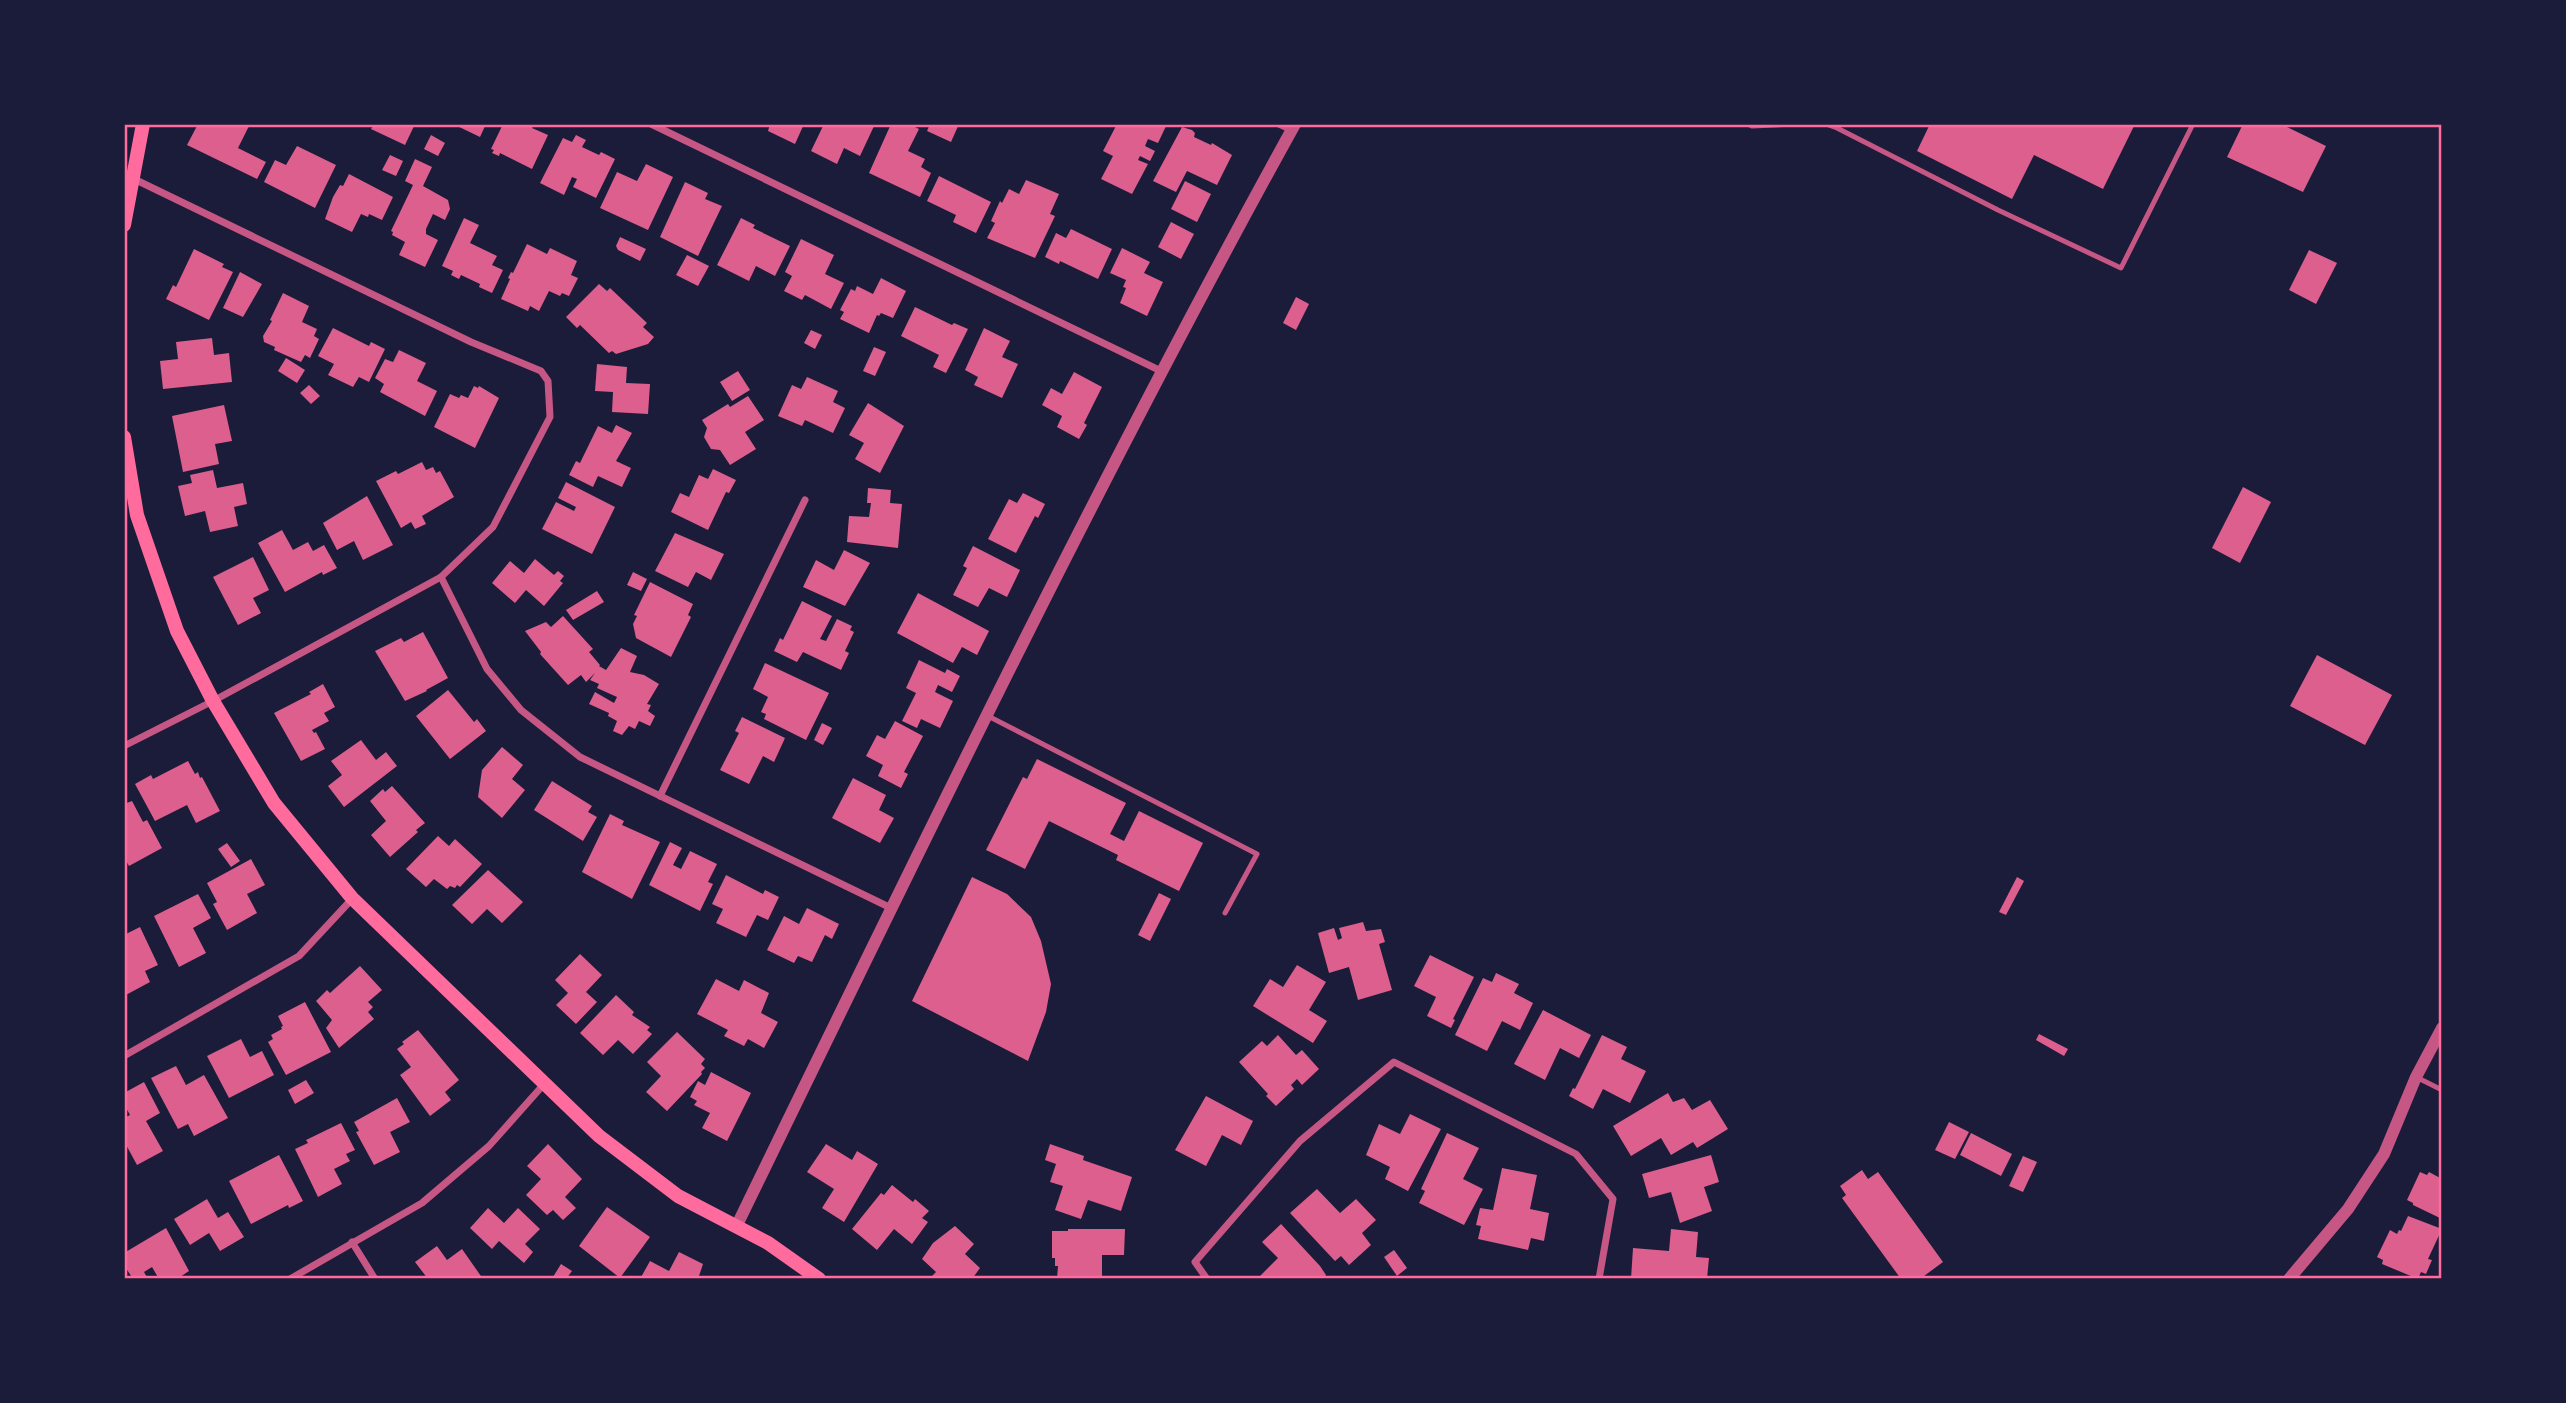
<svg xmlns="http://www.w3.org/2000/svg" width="2566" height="1403" font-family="'Titillium Web',sans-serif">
<rect width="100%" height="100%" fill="#1b1b3a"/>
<g fill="#dd5f8e">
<polygon points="198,124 215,124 219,127 221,124 250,124 238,148 266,162 257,179 187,145"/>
<polygon points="374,124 415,124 405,145 371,129"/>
<polygon points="453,124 486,124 480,137"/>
<polygon points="503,124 534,124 532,128 548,135 532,169 500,153 499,156 492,153 494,150 491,149"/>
<polygon points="770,124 804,124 795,144 768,131"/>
<polygon points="824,124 827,125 875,124 860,156 844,148 837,164 811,151"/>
<polygon points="891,124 909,124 919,129 908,151 925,159 921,167 931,173 920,197 869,173"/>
<polygon points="930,124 959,124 951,142 927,131"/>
<polygon points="1117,124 1167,124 1158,143 1148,139 1145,146 1155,151 1150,161 1140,156 1138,160 1148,164 1132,194 1101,179 1113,156 1103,151"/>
<polygon points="1930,124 2135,124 2103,189 2034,155 2012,199 1917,151"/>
<polygon points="2243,124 2281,124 2326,146 2303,192 2227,157"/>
<polygon points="1182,127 1192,130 1195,133 1194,137 1211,145 1212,143 1232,155 1217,185 1187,171 1176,192 1153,181"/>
<polygon points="431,135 445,143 438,156 424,149"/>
<polygon points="576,135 586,140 582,147 599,155 601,152 615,159 596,198 573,187 577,179 572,177 564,195 540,183 563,138 572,142"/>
<polygon points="297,146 336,165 315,208 264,182 275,160 286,165"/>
<polygon points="390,155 403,161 396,176 382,170"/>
<polygon points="415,159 432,167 423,186 448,200 450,209 445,220 433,214 426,229 426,234 438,240 425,267 399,255 405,242 392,235 393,232 391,231 413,185 405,181"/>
<polygon points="646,164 673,177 648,230 600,208 617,172 637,181"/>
<polygon points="349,174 393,197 382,220 369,214 368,217 361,214 352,232 325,219 333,197 340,185 343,186"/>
<polygon points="939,176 991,202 976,233 953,222 956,215 927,201"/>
<polygon points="1026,180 1059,194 1050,214 1055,216 1035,258 987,238 995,223 991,221 1000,201 1002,203 1009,189 1019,194"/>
<polygon points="1185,181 1211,194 1197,222 1171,209"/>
<polygon points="685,182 708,193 705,199 722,206 698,256 660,237"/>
<polygon points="464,218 479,225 470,243 497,256 492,265 503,270 492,293 479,287 480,284 461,275 459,279 451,275 453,271 442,266"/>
<polygon points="741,218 755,225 753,228 790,246 775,276 756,266 749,281 717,265"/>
<polygon points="1171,222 1194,234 1181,259 1158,247"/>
<polygon points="1071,229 1112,249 1098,279 1060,261 1059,264 1045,257 1056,233 1066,238"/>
<polygon points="620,237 646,249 640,261 618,250 616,246"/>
<polygon points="801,239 834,255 825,274 844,283 831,309 805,295 802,300 784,291 792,276 785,272"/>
<polygon points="527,244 547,254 550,248 577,261 571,275 578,278 569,296 562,293 560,296 549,291 539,311 530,306 528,311 501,299 510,279 508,278 511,272 513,273"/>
<polygon points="1122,248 1150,262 1144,273 1163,282 1147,316 1120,303 1126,288 1123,287 1126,280 1110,273"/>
<polygon points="194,249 224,264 222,267 233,272 209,320 166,299 173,285 176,287"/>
<polygon points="2309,250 2337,263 2316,304 2289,290"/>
<polygon points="687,255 709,266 698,286 676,275"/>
<polygon points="240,272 262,284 243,317 223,308"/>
<polygon points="881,278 906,291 893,318 881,313 879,316 877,315 869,333 840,319 844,312 840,310 851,289 855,291 857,286 873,294"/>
<polygon points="599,284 607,291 610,288 647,323 643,327 654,337 648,344 616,354 612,351 609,353 580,325 577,328 566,317"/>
<polygon points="283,293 309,306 302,322 317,329 314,336 319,339 310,358 305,355 301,362 274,350 275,347 264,342 263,336 272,321 270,320"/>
<polygon points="1296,297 1309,304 1296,330 1283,323"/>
<polygon points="915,307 952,325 954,323 968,329 946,373 933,367 939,355 901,336"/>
<polygon points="333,328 369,346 371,342 385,349 369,382 359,377 353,387 328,375 334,364 318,356"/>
<polygon points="984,328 1010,341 1002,357 1018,364 1002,398 974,385 978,377 965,370"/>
<polygon points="811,330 822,335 815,349 804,343"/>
<polygon points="212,338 214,355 229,353 232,382 163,389 160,361 178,359 176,342"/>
<polygon points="874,347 886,352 875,376 863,371"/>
<polygon points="399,350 426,363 417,381 437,391 425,416 380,392 384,384 375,378 385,359 393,362"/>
<polygon points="286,358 305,370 297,383 278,371"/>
<polygon points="597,364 627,367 626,383 650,384 648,414 612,412 613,392 595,391"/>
<polygon points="738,371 750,390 732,401 720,382"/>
<polygon points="1074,372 1102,387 1084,423 1087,425 1079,439 1057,427 1062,416 1042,405 1051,388 1062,394"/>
<polygon points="807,377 838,391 833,402 845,408 833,433 805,420 802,426 778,416 792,385 801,389"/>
<polygon points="309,385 320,396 311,404 300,393"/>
<polygon points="474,386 478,388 479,386 499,398 475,448 434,427 450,394 459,398 461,395 468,398"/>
<polygon points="748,396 764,420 745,432 756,449 730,465 720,450 711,449 704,437 707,428 702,420 728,404 730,407"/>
<polygon points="868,403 904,426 880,473 855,459 864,443 849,435"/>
<polygon points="224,405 232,441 215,444 219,464 183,472 172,416"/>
<polygon points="616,425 632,433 616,461 631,468 622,487 598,476 593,487 569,475 576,461 580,463 598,426 612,433"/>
<polygon points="422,462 426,470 433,467 436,473 440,471 454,497 422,516 426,524 415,529 411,522 401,528 376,481 396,471 398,474"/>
<polygon points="713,469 736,480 729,493 726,492 708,530 671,512 680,493 689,497 699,475 708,479"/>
<polygon points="213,470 217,488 243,483 247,504 234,507 238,526 210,532 205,511 185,516 178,486 192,483 190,475"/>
<polygon points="566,482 615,507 592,554 542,529 556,502 574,511 576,507 558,498"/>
<polygon points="2243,487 2271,502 2240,563 2212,548"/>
<polygon points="868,488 891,490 890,503 902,504 898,548 847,542 849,516 869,517 871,503 867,503"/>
<polygon points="1023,493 1045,504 1038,518 1035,516 1016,553 988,539 1009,499 1017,503"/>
<polygon points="367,496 393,545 363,560 354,541 337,550 323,523"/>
<polygon points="282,530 293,550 308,542 313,551 324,545 337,568 323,575 322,572 285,592 258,543"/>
<polygon points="675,533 724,554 711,580 696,572 688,587 655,571"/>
<polygon points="973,546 1020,570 1007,597 989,588 978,607 953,595 967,568 963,566"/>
<polygon points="844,550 870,563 845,606 803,587 816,560 834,570"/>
<polygon points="253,557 269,590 253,598 261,613 238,625 213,577"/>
<polygon points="535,559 554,575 558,571 564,576 560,581 563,583 544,606 526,590 515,603 492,583 510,561 524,573"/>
<polygon points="633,572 647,579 641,591 627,585"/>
<polygon points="650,582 693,604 688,615 691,617 671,657 636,638 633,624 637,616 634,615"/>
<polygon points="597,591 604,602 573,620 566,610"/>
<polygon points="918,593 989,631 977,655 962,647 953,663 897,633"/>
<polygon points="802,601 832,616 820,639 826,641 837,619 852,626 850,630 854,632 845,651 849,653 841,670 803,652 797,662 774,651 780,638 783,640"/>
<polygon points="563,616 593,649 589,652 600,665 599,666 606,670 621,648 637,656 630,672 644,675 659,684 647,704 651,705 648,711 655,716 650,726 639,721 635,729 629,726 622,735 613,731 617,721 608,716 609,713 589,704 595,692 614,703 617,697 597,688 599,684 590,680 595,673 586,682 581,675 568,685 540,654 541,652 525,631 546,622 551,627"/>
<polygon points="423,632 448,678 426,690 427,691 405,701 375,651 401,638 404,642"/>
<polygon points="2317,655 2392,695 2365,745 2290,706"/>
<polygon points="919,660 945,673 947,669 960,676 952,692 938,685 935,692 953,701 940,728 921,719 917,728 902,721 916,693 906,688"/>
<polygon points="765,663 829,693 806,740 764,719 766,714 761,712 768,697 753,689"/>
<polygon points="323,684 335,707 324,713 329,721 312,730 314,733 316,732 325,749 301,761 274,713 311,694 309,692"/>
<polygon points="448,690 474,722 477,719 486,731 450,759 416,716"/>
<polygon points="742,717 785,738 774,762 763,756 749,784 720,770 739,733 735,731"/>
<polygon points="895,721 923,736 904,772 908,774 901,788 878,776 883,765 866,756 877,735 885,739"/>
<polygon points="822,723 832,728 823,745 814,740"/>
<polygon points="361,740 376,760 386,752 397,766 344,807 328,786 342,775 331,761"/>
<polygon points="502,747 523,765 512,779 525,790 502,818 478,797 482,770"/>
<polygon points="1037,759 1126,803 1110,834 1124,841 1139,811 1203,843 1179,891 1116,860 1118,855 1049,821 1025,869 986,850 1023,777 1027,779"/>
<polygon points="188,761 195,774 198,772 200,778 202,777 220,811 196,823 187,805 155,821 135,784 151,775 153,779"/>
<polygon points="853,778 886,795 879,810 894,818 880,843 832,818"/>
<polygon points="552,781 592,806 588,812 597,817 583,841 534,810"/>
<polygon points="392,786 425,823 416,830 418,832 390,857 371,835 386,821 370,801 383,789 385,792"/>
<polygon points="132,801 143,822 147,820 162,848 129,866 124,857 124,804"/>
<polygon points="610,814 624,821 622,825 660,842 632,899 582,872"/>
<polygon points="438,836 449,846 455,839 482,864 460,887 457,885 455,888 450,886 447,889 434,879 426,887 406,869"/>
<polygon points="670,842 682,848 673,865 681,869 690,851 717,864 708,882 713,884 700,911 649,885"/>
<polygon points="227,843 240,861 231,867 218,849"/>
<polygon points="251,859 265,885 247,894 257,913 227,930 213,904 217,902 207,883"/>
<polygon points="488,870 523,902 502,923 487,909 472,924 452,905"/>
<polygon points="726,875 763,894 765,890 779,897 768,920 757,915 746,937 716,923 723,909 712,904"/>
<polygon points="972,877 1007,894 1031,917 1041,941 1051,984 1046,1012 1028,1061 912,1001"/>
<polygon points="2017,877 2024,881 2006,915 1999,912"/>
<polygon points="1159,893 1171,899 1150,941 1138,935"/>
<polygon points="198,894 211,918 193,928 206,953 179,967 154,916"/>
<polygon points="807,908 839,924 832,939 825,935 812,962 798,956 794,963 767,950 784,916 799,924"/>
<polygon points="1363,922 1366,931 1381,929 1385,942 1379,944 1392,990 1358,1000 1349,967 1329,973 1318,933 1334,928 1338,940 1342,938 1339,928"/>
<polygon points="140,927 158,965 145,971 150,982 124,996 124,935"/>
<polygon points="580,954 602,975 586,992 597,1002 576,1024 556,1005 568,993 555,980"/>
<polygon points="1430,955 1474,977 1453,1019 1455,1020 1451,1028 1427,1016 1436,997 1414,986"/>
<polygon points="1297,965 1326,982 1309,1010 1327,1021 1313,1043 1253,1006 1270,979 1283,987"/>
<polygon points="360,966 382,990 368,1002 373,1007 368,1012 374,1019 339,1048 326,1028 332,1020 316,1001 327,990 330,993"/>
<polygon points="1496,973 1519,984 1514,993 1533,1003 1520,1030 1502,1021 1487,1051 1455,1035 1483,978 1492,982"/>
<polygon points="716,979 739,991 744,980 769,993 761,1013 778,1022 764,1048 748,1039 744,1046 724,1036 728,1030 697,1014"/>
<polygon points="616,995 634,1012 632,1015 650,1027 647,1030 652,1034 633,1054 618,1040 603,1055 580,1033"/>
<polygon points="305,1002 331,1052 286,1075 268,1042 273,1039 271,1035 282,1029 281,1027 283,1026 278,1016"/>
<polygon points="1543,1010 1591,1035 1579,1058 1560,1048 1545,1080 1514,1064"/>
<polygon points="418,1030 459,1080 445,1092 451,1100 430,1116 400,1075 411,1067 397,1049 404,1044 402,1042"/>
<polygon points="677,1032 705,1059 701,1064 705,1068 701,1072 702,1074 667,1111 646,1092 661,1076 647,1062"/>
<polygon points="2039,1034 2068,1049 2064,1056 2036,1040"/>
<polygon points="1278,1035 1296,1055 1302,1050 1319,1069 1302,1085 1297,1079 1291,1085 1294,1089 1276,1106 1266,1096 1268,1094 1239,1062 1262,1041 1267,1046"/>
<polygon points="1602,1035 1627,1047 1621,1059 1646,1071 1630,1103 1603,1089 1593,1109 1569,1096 1573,1088 1575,1089"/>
<polygon points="241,1039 250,1057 262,1051 274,1075 229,1098 207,1056"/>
<polygon points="176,1066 186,1085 204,1075 228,1118 194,1136 188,1124 178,1129 151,1078"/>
<polygon points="711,1072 751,1093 727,1141 702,1128 710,1113 694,1105 697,1101 690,1097 698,1081 705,1085"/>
<polygon points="306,1080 314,1093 295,1104 288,1090"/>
<polygon points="144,1082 160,1113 146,1121 163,1151 137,1165 124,1141 124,1118 130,1115 124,1104 124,1093"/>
<polygon points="1668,1093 1673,1102 1684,1098 1692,1110 1710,1100 1728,1129 1697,1148 1693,1142 1671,1155 1661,1138 1631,1156 1613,1126"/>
<polygon points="1206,1096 1253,1121 1241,1145 1222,1135 1206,1166 1175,1150"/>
<polygon points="397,1098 410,1122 390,1132 400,1152 374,1165 356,1132 359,1131 354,1122"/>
<polygon points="1410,1114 1441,1129 1408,1191 1385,1179 1390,1167 1366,1155 1379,1124 1400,1134"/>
<polygon points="1949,1122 1969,1132 1955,1159 1935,1150"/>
<polygon points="341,1123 355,1150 346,1154 350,1161 334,1169 342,1184 318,1197 295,1149 308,1143 306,1140"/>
<polygon points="1447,1133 1479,1148 1463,1179 1483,1189 1464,1225 1419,1203 1425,1191 1421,1189"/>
<polygon points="1971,1133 2012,1154 2001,1176 1960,1155"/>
<polygon points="548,1144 582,1179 565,1197 576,1208 563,1220 553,1210 547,1215 526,1195 541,1179 527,1166"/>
<polygon points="826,1144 852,1160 857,1151 878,1164 844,1222 822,1208 834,1189 807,1172"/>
<polygon points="1050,1144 1084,1156 1083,1160 1132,1177 1121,1211 1088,1200 1081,1219 1055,1210 1063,1186 1050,1182 1056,1164 1045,1160"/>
<polygon points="279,1155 303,1201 289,1208 288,1205 251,1224 229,1181"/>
<polygon points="1711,1155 1719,1182 1704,1187 1712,1211 1680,1223 1671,1192 1649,1198 1642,1174"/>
<polygon points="2023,1156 2037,1162 2023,1192 2009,1186"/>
<polygon points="1502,1168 1537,1175 1530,1209 1549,1213 1544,1241 1531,1238 1528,1250 1478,1239 1481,1226 1476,1225 1480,1208 1493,1210"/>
<polygon points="1862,1170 1868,1179 1878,1172 1943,1262 1920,1279 1901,1279 1842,1198 1846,1195 1840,1186"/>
<polygon points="2420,1172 2427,1175 2429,1172 2442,1179 2442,1219 2413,1205 2413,1203 2407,1200"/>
<polygon points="892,1185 913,1202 915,1199 929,1211 922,1218 928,1222 912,1244 894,1229 877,1250 852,1229 881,1193 884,1195"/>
<polygon points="1317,1189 1340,1213 1356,1199 1376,1220 1362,1233 1371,1245 1349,1265 1341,1256 1335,1261 1290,1213"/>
<polygon points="207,1199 218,1218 228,1212 244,1237 220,1251 209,1233 190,1245 174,1219"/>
<polygon points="607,1207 650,1237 620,1278 579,1246"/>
<polygon points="488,1208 504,1223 518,1208 540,1229 525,1244 533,1252 524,1263 499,1241 492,1249 470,1228"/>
<polygon points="2408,1216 2442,1229 2428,1259 2432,1260 2426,1274 2421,1272 2418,1279 2382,1264 2383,1260 2377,1257 2390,1230 2397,1234 2399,1230 2401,1231"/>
<polygon points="1281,1224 1320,1266 1326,1275 1323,1279 1257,1279 1278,1258 1262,1242"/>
<polygon points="955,1226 974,1244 965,1254 980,1268 972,1279 929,1279 936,1272 922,1259 933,1243"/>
<polygon points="166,1228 189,1271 177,1279 159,1279 152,1267 144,1272 148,1279 133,1279 124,1265 124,1253"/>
<polygon points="1068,1229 1125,1229 1124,1255 1102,1255 1102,1279 1057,1279 1058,1266 1055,1266 1055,1258 1052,1258 1052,1231 1068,1231"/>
<polygon points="1671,1229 1698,1232 1696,1257 1709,1258 1707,1279 1631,1279 1633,1248 1669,1251"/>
<polygon points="437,1246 447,1260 462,1249 483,1279 428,1279 415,1262"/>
<polygon points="1394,1250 1407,1268 1397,1276 1384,1257"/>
<polygon points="679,1252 703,1264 698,1279 640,1279 650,1261 669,1271"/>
<polygon points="561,1264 572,1271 566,1279 556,1279 553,1277"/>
</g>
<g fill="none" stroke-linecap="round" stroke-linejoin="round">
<g stroke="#c65784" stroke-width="5">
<polyline points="1748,124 1752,126 1797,124"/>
<polyline points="1826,124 1837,128 1998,210 2121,268 2193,124"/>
<polyline points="988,716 1257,854 1225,913"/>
<polyline points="2416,1077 2442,1090"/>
</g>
<g stroke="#c65784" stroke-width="7">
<polyline points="651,124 1161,371"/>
<polyline points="1279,124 1292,130"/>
<polyline points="441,577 487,669 521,710 580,757 891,908"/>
<polyline points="124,746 213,701 441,577 493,527 550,417 548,381 541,371 471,342 134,179"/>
<polyline points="660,796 805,500"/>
<polyline points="124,1056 299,956 352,899"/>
<polyline points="352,1242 375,1279"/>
<polyline points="290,1279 422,1203 489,1146 545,1083"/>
<polyline points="1207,1279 1195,1262 1300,1141 1394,1062 1576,1154 1613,1199 1599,1279"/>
</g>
<g stroke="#c65784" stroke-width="12">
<path d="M737,1225C917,855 1096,484 1295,124"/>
<polyline points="2289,1279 2348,1209 2384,1154 2416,1077 2442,1028"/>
</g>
<g stroke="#ff6b9d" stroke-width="14">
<polyline points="124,225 143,124"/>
<polyline points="124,437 137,515 177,631 213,701 274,803 352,898 599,1136 678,1196 768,1243 819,1279"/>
</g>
</g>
<rect width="2566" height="1403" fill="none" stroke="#1b1b3a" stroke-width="252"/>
<rect x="126" y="126" width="2314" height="1151" fill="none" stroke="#ff6b9d" stroke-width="2.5"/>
</svg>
